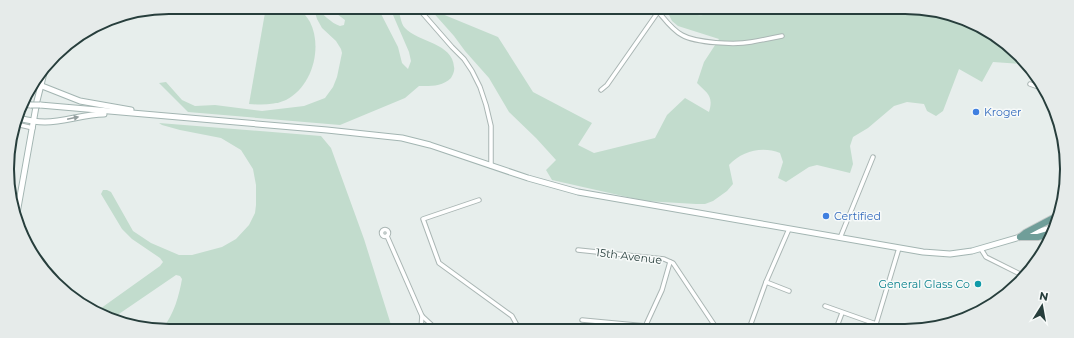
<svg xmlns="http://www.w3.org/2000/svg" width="1074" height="338" font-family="Montserrat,sans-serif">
<rect width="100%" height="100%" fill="#e7eeec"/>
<g fill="#c2dccd">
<path d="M266,7L299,8C303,12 307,17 310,22C323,48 312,87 286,100C274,105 262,105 249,104Z"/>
<path d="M329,8L349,9L350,8H362L364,11L378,8L398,47L402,63L408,69L411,61L409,52L390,8H397C401,14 400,23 405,28C418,42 453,43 454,67C455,70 453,75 451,78C442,87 430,86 419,86L405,98L340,125L188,112L159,83L166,82L182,100L195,106L215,105L262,111L304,106L325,98L333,87L337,77L342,53L341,49L336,41L322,28L317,19L314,9C324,13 330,23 340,26L344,25L345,20Z"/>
<path d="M430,9L498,37L533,92L592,123L578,145L594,153L655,138L667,115L685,98L709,112C714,96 707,93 697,83L704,62L719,39L678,26L672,21L668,13C671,13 675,12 678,12C692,12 701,21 714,9L937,10L995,34L1023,62L1020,64L993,62L982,82L959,69L943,111L936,116L927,111L924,104L907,102L894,106L868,128L853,137L850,146L853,164L850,173L817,165L809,167L786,182L778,178L783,162L780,153C762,146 742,151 729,165L733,184L727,191L713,201L705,204H696L645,201L552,180L546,170L556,160L536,138L509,112L489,78L465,51L454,36Z"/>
<path d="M159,123L321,136L331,148L364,239L392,328H163C174,314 179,296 182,279L180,276L176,275L113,318L97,311L160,266L163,262L160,258L132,239L122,229L101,194L103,190H107L111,192L133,231L151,243L179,255H192L222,247L236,239L249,225L255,213L256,205V185L253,169L241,150L221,138L180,130L162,125Z"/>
</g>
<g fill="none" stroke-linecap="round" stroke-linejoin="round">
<defs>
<g id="street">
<polyline points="418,8 452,47 464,59 472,71 480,87 486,105 491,126 491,166"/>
<path d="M656,9C664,18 671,29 682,35C696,43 735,45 751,42C762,40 772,38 782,36"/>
<polyline points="1030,84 1044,89"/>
<polyline points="601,90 607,85 658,12"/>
<polyline points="16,124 33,128"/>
<polyline points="479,200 423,219 439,263 512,316 519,329"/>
<circle cx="385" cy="233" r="3.5"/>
<polyline points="387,236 422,316 435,328"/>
<polyline points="840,238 873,157"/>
<polyline points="981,249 986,257 1024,276"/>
<polyline points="578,250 664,259 673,263 717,329"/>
<polyline points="766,282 789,291"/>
<polyline points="825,306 876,324 899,248"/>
<polyline points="582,320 646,326"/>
<polyline points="421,328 422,316"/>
<polyline points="644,329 662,290 670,262"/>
<polyline points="749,329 766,282 789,229"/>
<polyline points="836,329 842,313"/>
</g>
<g id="secondary">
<polyline points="42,86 80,101 131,110"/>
<polyline points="22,104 31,105"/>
<polyline points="40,105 327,130 402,138 430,145 528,178 578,192 923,252 950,254 972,251 1054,227"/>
<path d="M18,118C26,120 36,122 45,122C65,122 84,114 104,114"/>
<polyline points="16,219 37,101 45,69"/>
</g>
<g id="primary">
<polyline points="1020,237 1025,233 1059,215"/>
<polyline points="1020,237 1038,237 1052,233"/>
</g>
</defs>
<use href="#street" stroke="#aab6b4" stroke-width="5.5"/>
<use href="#secondary" stroke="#a3b5b2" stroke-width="7"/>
<use href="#primary" stroke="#c3c9c8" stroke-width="8"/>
<use href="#street" stroke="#fff" stroke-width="3.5"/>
<use href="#secondary" stroke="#fff" stroke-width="5"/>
<use href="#primary" stroke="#709e99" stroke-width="6"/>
<defs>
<polyline id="secondary-bridge" points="31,105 40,105"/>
</defs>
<use href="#secondary-bridge" stroke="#a3b5b2" stroke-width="7" stroke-linecap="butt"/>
<use href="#secondary-bridge" stroke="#fff" stroke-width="5"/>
</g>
<defs><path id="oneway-solid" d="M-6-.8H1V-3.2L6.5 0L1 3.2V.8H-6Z"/></defs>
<use fill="#939e9e" href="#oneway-solid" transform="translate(73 118) rotate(-12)"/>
<g fill="#3f7fe0" stroke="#f7faf9" stroke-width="1.5">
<circle cx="976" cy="112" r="4"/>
<circle cx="826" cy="216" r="4"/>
</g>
<circle fill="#0f9aa8" stroke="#f7faf9" stroke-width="1.5" cx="978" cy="284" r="4"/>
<g text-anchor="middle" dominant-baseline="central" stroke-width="3" stroke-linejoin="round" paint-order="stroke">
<g font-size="11" fill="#366cbe" stroke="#f7faf9" text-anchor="start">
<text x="984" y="112">Kroger</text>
<text x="834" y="216">Certified</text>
</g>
<g font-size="11" fill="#273e3c" stroke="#f7faf9">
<text transform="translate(629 256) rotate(7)">15th Avenue</text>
</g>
<g font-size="11" fill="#0d838f" stroke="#f7faf9" text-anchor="end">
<text x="970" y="284">General Glass Co</text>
</g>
</g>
<path d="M0 0H1074V338H0ZM169 14H905A155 155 0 0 1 1060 169V169A155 155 0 0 1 905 324H169A155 155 0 0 1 14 169V169A155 155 0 0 1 169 14Z" fill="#e6ebea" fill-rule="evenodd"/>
<path fill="none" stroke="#273e3c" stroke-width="2" d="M169 14H905A155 155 0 0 1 1060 169V169A155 155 0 0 1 905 324H169A155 155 0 0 1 14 169V169A155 155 0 0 1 169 14Z"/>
<g transform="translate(1042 306) rotate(11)" stroke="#f7faf9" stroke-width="3" paint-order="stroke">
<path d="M0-3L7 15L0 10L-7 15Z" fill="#273e3c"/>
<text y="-6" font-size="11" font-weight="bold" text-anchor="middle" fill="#273e3c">N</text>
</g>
</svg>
